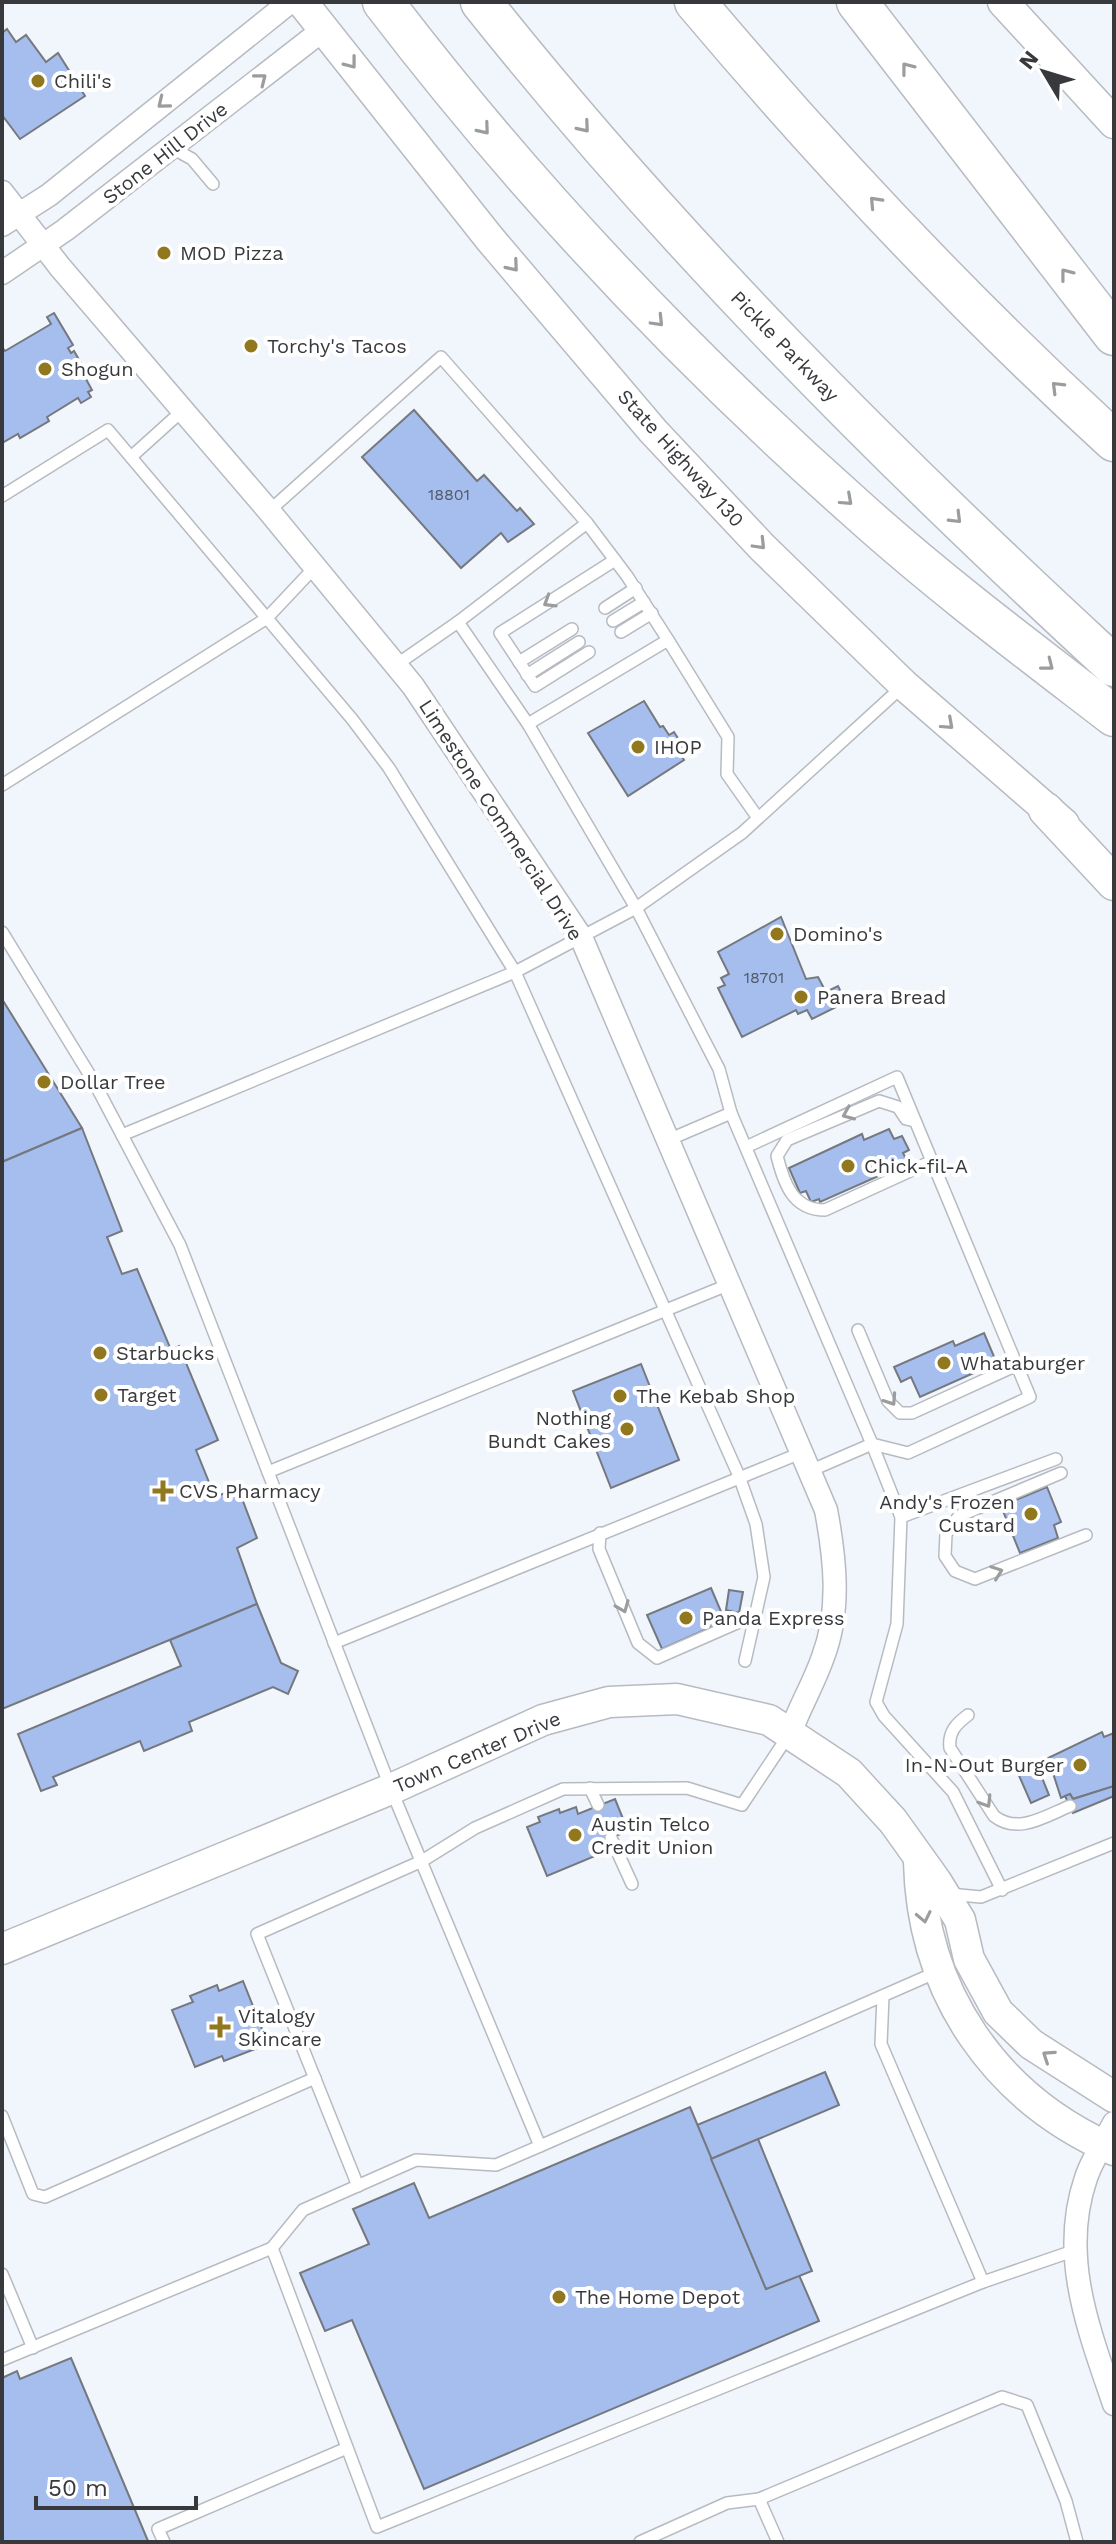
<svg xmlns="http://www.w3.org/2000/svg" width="1116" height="2544" font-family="'Work Sans',sans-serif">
<rect width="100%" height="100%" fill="#f1f5fc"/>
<g fill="#a5beed" stroke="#75787e" stroke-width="2">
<polygon points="7,29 16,42 26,35 46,62 58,53 85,96 20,139 2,115 2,33"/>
<polygon points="54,313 73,345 68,348 71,353 74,351 89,377 86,379 92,390 88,392 91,397 81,403 78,398 47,417 49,421 20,438 18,434 2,443 2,347 5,351 51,324 47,317"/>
<polygon points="414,410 477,481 484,475 517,511 520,508 534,524 508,542 501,533 461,568 362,457"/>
<polygon points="644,701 660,727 663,726 669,735 674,732 683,746 677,749 684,760 628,796 588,733"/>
<polygon points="781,917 806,979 818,977 826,992 838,986 846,1002 812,1019 807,1010 798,1014 796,1010 742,1037 718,988 725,985 721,978 729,974 718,952"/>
<polygon points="2,999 82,1128 2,1162"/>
<polygon points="82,1128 122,1231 107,1237 122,1274 137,1269 171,1350 179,1346 218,1440 196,1450 215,1497 238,1488 257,1538 237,1548 257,1604 2,1709 2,1162"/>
<polygon points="889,1129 894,1139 902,1136 909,1150 903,1153 908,1163 820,1202 819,1199 811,1202 806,1191 800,1193 789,1168 862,1134 864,1140"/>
<polygon points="984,1333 995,1359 974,1368 976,1372 920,1397 911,1377 901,1382 894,1367 953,1341 955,1346"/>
<polygon points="641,1364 679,1460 611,1488 573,1391"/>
<polygon points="1047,1487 1061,1522 1054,1525 1058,1538 1020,1553 1001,1506"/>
<polygon points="711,1588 725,1621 662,1649 647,1615"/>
<polygon points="729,1590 743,1592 739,1613 726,1610"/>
<polygon points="257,1604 281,1663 298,1671 288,1694 273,1687 189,1722 192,1731 144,1751 140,1741 53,1777 57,1785 41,1791 18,1734 181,1666 170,1640"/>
<polygon points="1102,1732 1104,1737 1114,1733 1114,1786 1073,1799 1070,1794 1061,1798 1052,1770 1048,1771 1044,1760"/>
<polygon points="1036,1763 1049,1795 1031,1803 1017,1771"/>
<polygon points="1114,1786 1114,1796 1073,1813 1065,1796 1070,1794 1073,1799"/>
<polygon points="615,1799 628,1831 591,1846 595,1856 547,1876 527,1827 540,1822 538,1817 559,1809 560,1813 576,1807 578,1814"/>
<polygon points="243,1981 268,2044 224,2061 222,2056 195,2067 172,2010 193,2002 190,1996 217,1985 219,1991"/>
<polygon points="825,2072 839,2105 711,2159 697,2125"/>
<polygon points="690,2107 766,2289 799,2275 819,2321 424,2489 352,2320 325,2331 300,2273 369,2244 353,2209 414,2183 429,2218"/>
<polygon points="758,2139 812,2271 766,2289 711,2159"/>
<polygon points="71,2358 148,2541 145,2542 2,2542 2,2378 17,2371 20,2379"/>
</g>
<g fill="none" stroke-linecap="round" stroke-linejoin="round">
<defs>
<g id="lane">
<polyline points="172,148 192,159 213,184"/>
<polyline points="131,457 182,411"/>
<polyline points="2,496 108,430 352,719 389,768 515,972 739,1476 756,1524 764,1577 745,1661"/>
<polyline points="269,511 441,357 587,523 458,622 396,665"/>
<polyline points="587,523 627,576 668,640"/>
<polyline points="605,608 636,588"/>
<polyline points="613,621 644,602"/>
<polyline points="458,622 528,724"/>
<polyline points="621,632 652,613"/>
<polyline points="589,652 535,686 500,633 615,560"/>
<polyline points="519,662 572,629"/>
<polyline points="527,675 579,642"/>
<polyline points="2,785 267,618 315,567"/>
<polyline points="2,932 94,1082 180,1245 391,1789 540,2146 937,1972"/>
<polyline points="731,1113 719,1069 636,908 528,724 668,640 728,737 727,774 758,818"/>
<path d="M915,1121L906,1119L898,1107L879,1101L787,1140L777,1156C784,1184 793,1210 825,1210L932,1161"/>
<polyline points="122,1135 515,972 636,908 742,833 904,685"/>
<polyline points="668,1140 731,1113 872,1444 812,1470"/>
<polyline points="746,1147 897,1077 1030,1397 908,1453 872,1444 901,1517 897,1624 876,1702 884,1716 953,1792 1002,1890"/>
<polyline points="858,1330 888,1401 900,1413 912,1413 1017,1365"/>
<polyline points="268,1472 730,1284"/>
<polyline points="1061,1473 959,1516 946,1534 945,1556 955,1571 975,1579 1086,1535"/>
<polyline points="901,1517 1056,1459"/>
<polyline points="600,1533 599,1549 638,1643 657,1658 755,1615"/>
<polyline points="334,1643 803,1452"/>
<path d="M968,1715C956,1724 948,1732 950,1748L994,1816C1018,1835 1045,1816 1070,1806"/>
<polyline points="590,1788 598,1805"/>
<polyline points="611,1838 632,1884"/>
<polyline points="949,1894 981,1897 1114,1843"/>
<polyline points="883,1996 881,2044 983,2282"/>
<polyline points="2,2116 33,2194 45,2197 315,2078"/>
<polyline points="540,2146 496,2165 416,2160 303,2210 272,2248 377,2527 983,2282 1073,2251"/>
<polyline points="358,2186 257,1934 422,1861 475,1828 563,1789 687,1788 742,1805 788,1736"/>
<polyline points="2,2274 33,2348"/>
<polyline points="2,2360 272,2248"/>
<polyline points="759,2499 778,2542"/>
<polyline points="164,2542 158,2529 347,2448"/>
<polyline points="640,2542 727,2503 759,2499 1002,2397 1027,2405 1066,2501 1077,2542"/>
</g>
<g id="street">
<path d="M2,192L60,267L269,511L413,686L581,937L826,1510C835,1558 841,1610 823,1657C814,1683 800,1706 791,1731"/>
<polyline points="2,225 49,195 290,2"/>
<polyline points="2,273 65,230 324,29"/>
<path d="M1114,2123C1105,2141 1092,2159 1086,2178C1059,2256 1089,2330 1114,2404"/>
</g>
<g id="secondary">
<polyline points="302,2 490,239 653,431 762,547 904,685 1064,824"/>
<polyline points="1003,2 1114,123"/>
<path d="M919,1862C922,1991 994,2098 1114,2150"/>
<polyline points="2,1949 391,1789 543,1720 609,1702 677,1699 769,1720 849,1773 893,1821 936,1881 960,1920 969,1959 998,2012 1031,2044 1114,2097"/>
</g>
<polyline id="primary" points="1046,810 1114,883"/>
<g id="highway">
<path d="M383,2C525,188 684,356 859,511C940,584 1027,649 1114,716"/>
<path d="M481,2C672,242 889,459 1114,666"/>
<path d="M695,2C825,156 965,305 1114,441"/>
<polyline points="857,2 1114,335"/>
</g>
</defs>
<use href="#lane" stroke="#b7bbc1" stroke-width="14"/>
<use href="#street" stroke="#b7bbc1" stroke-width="25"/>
<use href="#secondary" stroke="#b7bbc1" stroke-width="33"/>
<use href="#primary" stroke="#b7bbc1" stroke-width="37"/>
<use href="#highway" stroke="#b7bbc1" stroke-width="43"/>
<use href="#lane" stroke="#fff" stroke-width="11"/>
<use href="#street" stroke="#fff" stroke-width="22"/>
<use href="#secondary" stroke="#fff" stroke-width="30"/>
<use href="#primary" stroke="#fff" stroke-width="34"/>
<use href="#highway" stroke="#fff" stroke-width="40"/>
</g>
<defs><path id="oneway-chevron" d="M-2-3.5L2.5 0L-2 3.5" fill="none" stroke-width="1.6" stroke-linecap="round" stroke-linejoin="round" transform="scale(2)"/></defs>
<g stroke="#9b9c9e">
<use href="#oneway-chevron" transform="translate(351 63) rotate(52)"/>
<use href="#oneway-chevron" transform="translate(907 68) rotate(-128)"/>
<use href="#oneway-chevron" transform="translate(261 79) rotate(-38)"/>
<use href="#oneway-chevron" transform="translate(163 103) rotate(141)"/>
<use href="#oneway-chevron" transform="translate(584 127) rotate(50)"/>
<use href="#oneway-chevron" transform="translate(484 129) rotate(50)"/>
<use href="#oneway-chevron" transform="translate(875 202) rotate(-133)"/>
<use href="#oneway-chevron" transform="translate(513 266) rotate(50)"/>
<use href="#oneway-chevron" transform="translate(1066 274) rotate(-128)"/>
<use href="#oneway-chevron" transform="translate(658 321) rotate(46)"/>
<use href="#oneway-chevron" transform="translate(1057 387) rotate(-135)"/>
<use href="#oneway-chevron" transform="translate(847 500) rotate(42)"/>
<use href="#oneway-chevron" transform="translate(956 518) rotate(45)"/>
<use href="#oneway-chevron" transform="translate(760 544) rotate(46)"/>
<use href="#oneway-chevron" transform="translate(549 602) rotate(148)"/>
<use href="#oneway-chevron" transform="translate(1048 665) rotate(38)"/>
<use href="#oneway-chevron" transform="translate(948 724) rotate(42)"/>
<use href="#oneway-chevron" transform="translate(848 1114) rotate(157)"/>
<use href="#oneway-chevron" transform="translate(891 1400) rotate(56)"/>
<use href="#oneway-chevron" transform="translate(997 1572) rotate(-20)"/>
<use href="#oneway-chevron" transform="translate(623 1607) rotate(68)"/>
<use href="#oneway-chevron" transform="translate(986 1802) rotate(58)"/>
<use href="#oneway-chevron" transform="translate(924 1917) rotate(78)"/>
<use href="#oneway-chevron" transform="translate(1048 2056) rotate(-146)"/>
</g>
<g fill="#91771d" stroke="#fff" stroke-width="3">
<circle cx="38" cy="81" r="8"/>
<circle cx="164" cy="253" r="8"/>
<circle cx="251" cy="346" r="8"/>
<circle cx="45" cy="369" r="8"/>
<circle cx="638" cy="747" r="8"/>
<circle cx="777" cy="934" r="8"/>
<circle cx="801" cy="997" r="8"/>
<circle cx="44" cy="1082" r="8"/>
<circle cx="848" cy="1166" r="8"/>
<circle cx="100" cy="1353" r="8"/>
<circle cx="944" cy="1363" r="8"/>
<circle cx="101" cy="1395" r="8"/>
<circle cx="620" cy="1396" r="8"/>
<circle cx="627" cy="1429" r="8"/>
<path d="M159 1479h8v8h8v8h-8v8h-8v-8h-8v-8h8z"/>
<circle cx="1031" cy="1514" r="8"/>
<circle cx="686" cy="1618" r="8"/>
<circle cx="1080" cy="1765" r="8"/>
<circle cx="575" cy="1835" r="8"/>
<path d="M216 2015h8v8h8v8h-8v8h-8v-8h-8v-8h8z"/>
<circle cx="559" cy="2297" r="8"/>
</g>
<g text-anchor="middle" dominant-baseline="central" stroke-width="8" stroke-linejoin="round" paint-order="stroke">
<g font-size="16" fill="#525a68">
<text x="449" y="494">18801</text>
<text x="764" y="977">18701</text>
</g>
<g font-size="20" fill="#37393c" stroke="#fff" text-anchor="start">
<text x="54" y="81">Chili's</text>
<text x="180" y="253">MOD Pizza</text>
<text x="267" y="346">Torchy's Tacos</text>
<text x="61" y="369">Shogun</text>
<text x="654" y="747">IHOP</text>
<text x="793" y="934">Domino's</text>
<text x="817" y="997">Panera Bread</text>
<text x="60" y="1082">Dollar Tree</text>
<text x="864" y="1166">Chick-fil-A</text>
<text x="116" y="1353">Starbucks</text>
<text x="960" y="1363">Whataburger</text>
<text x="117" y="1395">Target</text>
<text x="636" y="1396">The Kebab Shop</text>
<text x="611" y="1418" text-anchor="end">Nothing<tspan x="611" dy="23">Bundt Cakes</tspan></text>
<text x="179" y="1491">CVS Pharmacy</text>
<text x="1015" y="1502" text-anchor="end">Andy's Frozen<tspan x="1015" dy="23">Custard</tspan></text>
<text x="702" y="1618">Panda Express</text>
<text x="1064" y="1765" text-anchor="end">In-N-Out Burger</text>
<text x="591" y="1824">Austin Telco<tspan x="591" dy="23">Credit Union</tspan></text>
<text x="238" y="2016">Vitalogy<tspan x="238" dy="23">Skincare</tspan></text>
<text x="575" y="2297">The Home Depot</text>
</g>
<g font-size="20" fill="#37393c" stroke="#fff">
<text transform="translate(165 153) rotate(-38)">Stone Hill Drive</text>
<text transform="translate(785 346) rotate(46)">Pickle Parkway</text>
<text transform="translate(681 458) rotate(48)">State Highway 130</text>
<text transform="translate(501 820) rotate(57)">Limestone Commercial Drive</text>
<text transform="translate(477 1752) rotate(-23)">Town Center Drive</text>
</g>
</g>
<rect width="1116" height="2544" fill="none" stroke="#37393c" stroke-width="8"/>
<g transform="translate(1044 72) rotate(308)" stroke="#ffffff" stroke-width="6" paint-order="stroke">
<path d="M0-6L14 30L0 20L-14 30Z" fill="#37393c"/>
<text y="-12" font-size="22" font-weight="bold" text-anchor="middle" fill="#37393c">N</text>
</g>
<path d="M36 2496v12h160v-12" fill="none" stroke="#37393c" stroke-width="4"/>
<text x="48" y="2496" font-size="24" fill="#37393c" stroke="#ffffff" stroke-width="6" paint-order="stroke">50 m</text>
</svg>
